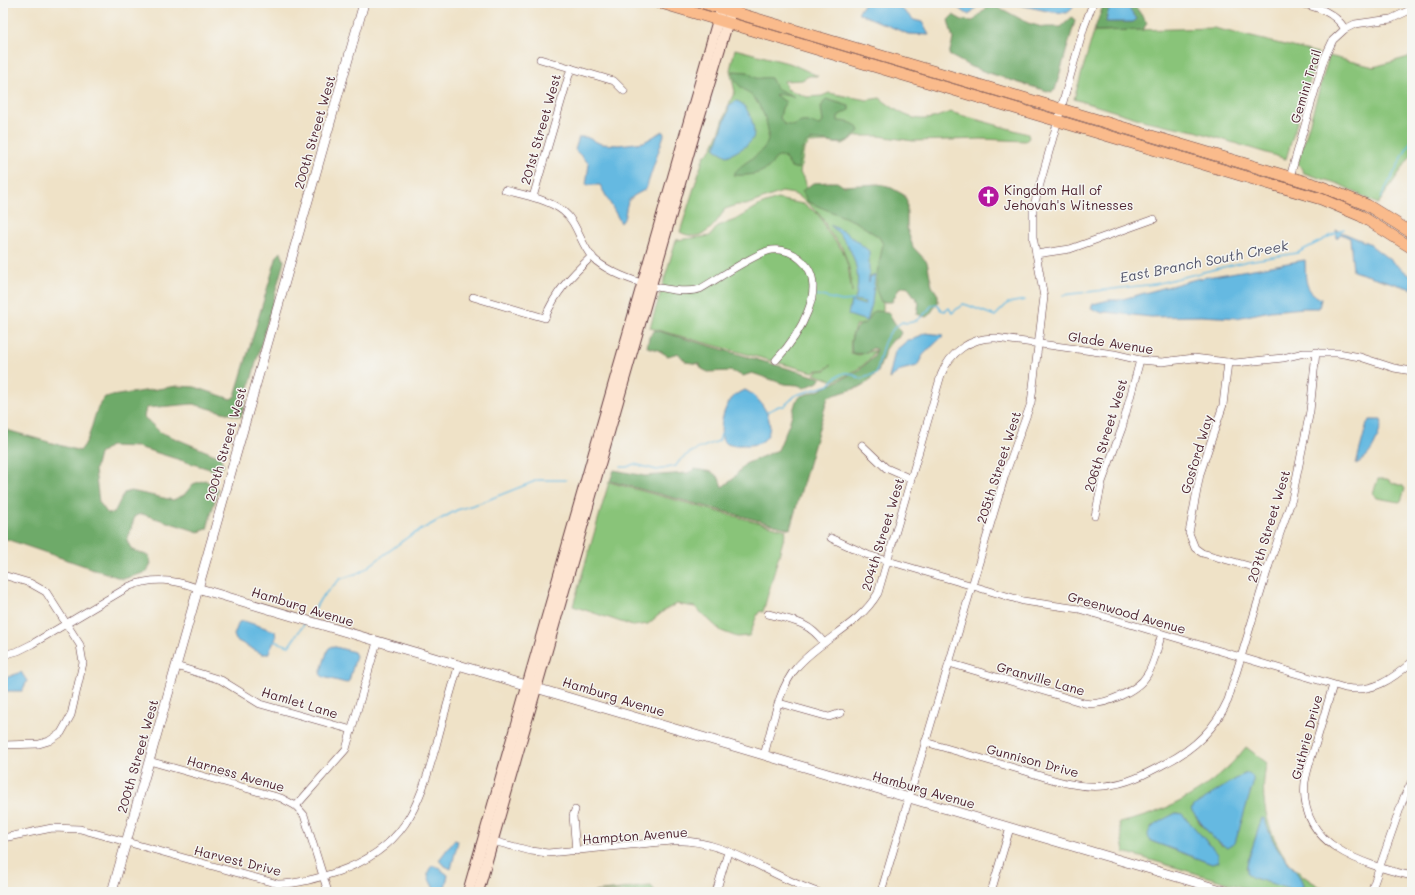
<svg xmlns="http://www.w3.org/2000/svg" width="1415" height="895" font-family="Mali,sans-serif">
<rect width="100%" height="100%" fill="#f6f6f2"/>
<filter id="ink" filterUnits="userSpaceOnUse"><feTurbulence type="fractalNoise" baseFrequency=".025" numOctaves="2"/><feDisplacementMap in="SourceGraphic" scale="8" xChannelSelector="R" yChannelSelector="G"/><feConvolveMatrix kernelMatrix="1 2 1 2 8 2 1 2 1" color-interpolation-filters="sRGB"/></filter>
<filter id="wash" filterUnits="userSpaceOnUse"><feTurbulence type="fractalNoise" baseFrequency=".012" numOctaves="4" result="noise"/><feDisplacementMap in="SourceGraphic" scale="16" xChannelSelector="R" yChannelSelector="G"/><feGaussianBlur stdDeviation="0.9" result="paint"/><feColorMatrix in="noise" values="0 0 0 0 0 0 0 0 0 0 0 0 0 0 0 0 0 1.4 0 .05"/><feComposite in="paint" operator="in"/></filter>
<g filter="url(#wash)">
<rect width="100%" height="100%" fill="#efe2c7"/>
<g fill="#89c479" stroke="#6a7252" fill-rule="evenodd">
<polygon points="1214,28 1318,53 1286,159 1195,131 1146,121 1074,99 1094,31"/>
<path d="M735,49L792,64L818,76H809L802,80L784,81L787,89L807,97L822,96L829,93L867,100L880,98C905,118 920,126 950,112L1028,134L1029,138L1026,141L981,139L913,141L879,136H857L843,144L826,142L810,143L804,149L800,173L805,180L807,190L873,230L883,240V312L869,325H857C851,333 850,343 851,353L859,355L875,350C868,367 849,374 834,381L814,374L817,371L826,370L831,365L824,370H817L813,372L650,328L676,240L710,236L718,226L735,220L760,205L777,199L803,204L817,213L823,221L826,230L843,251L848,266L852,292L850,271L843,249L827,229L825,222L818,213L804,200L794,194L782,192L746,205H737L725,209C714,227 702,244 680,232L704,156C718,149 725,107 735,92L730,70Z"/>
<polygon points="1329,56 1374,67 1412,56 1412,154 1378,204 1339,184 1304,173 1298,163"/>
<polygon points="1378,479 1387,479 1393,483 1403,486 1405,489 1401,501 1399,502 1377,498 1373,493"/>
<path d="M609,482L786,530L763,612L760,611C755,617 753,628 749,636L737,637L721,631L695,607L677,604L665,610L648,624L633,626L573,606Z"/>
<path d="M1246,747L1267,763C1257,798 1269,841 1294,868C1304,878 1317,885 1329,892H1258L1124,852L1119,823C1169,812 1214,788 1246,747ZM1249,773L1252,776L1222,846L1199,822L1192,808L1242,775ZM1176,813L1181,814L1185,818L1212,864L1151,841V828ZM1262,818L1265,819C1268,832 1276,847 1284,858C1291,867 1300,876 1303,887L1293,890L1252,877L1246,868Z"/>
<polygon points="651,886 656,892 593,892"/>
</g>
<g fill="#6eaa69" stroke="#5c644a">
<polygon points="991,3 1028,23 1042,27 1061,27 1072,17 1075,21 1055,90 1051,92 1016,82 971,67 949,55 953,39 948,20 953,15 962,20 973,21"/>
<polygon points="1104,3 1113,3 1108,12 1106,22 1133,22 1137,19 1125,3 1133,3 1147,23 1143,30 1094,31"/>
<path d="M733,71L748,72C760,83 757,76 771,78L776,88L795,97L778,94L775,95L786,102L782,108L780,118L784,124L794,126C802,119 809,122 819,125L823,122L821,107L826,99L849,106V110L838,116V121C846,122 856,121 859,131C854,137 846,143 838,143C827,143 811,134 803,147C800,152 799,163 798,169L791,167L784,157C774,156 775,161 769,167C760,175 745,176 733,175C741,162 757,159 765,146C774,133 762,107 753,97C743,87 734,86 733,71Z"/>
<polygon points="830,182 837,182 843,186 878,184 888,186 904,195 907,201 907,229 913,247 927,262 932,286 938,295 938,302 930,314 926,317 917,314 919,303 907,286 899,288 892,302 881,302 876,290 877,273 883,244 879,237 856,222 808,202 802,191 813,183"/>
<path d="M281,252L284,261L241,417L193,404L146,408L144,417L160,432L220,457L224,466L216,471L138,447L110,446L99,454L95,470L99,502L108,514L114,513L124,493L131,491L173,500L184,495L193,484L205,480L218,489L207,529L199,532L142,514L135,516L127,541L132,550L149,556L151,564L147,572L123,579L3,538V429L80,451C94,436 91,412 105,397L177,386L195,387L231,399L235,396L277,256Z"/>
<path d="M875,311L888,312L901,333L898,338L893,340L886,349L878,372L863,386L828,397L790,529L610,481L614,470L645,476L688,473L695,469L712,472L719,478L722,487L732,480L745,464L778,450L789,424L796,401L801,396L820,390L859,370L874,357L876,349L873,348C866,353 861,355 852,353C850,345 851,331 859,326C861,324 865,324 867,321C871,318 870,314 875,311Z"/>
<polygon points="655,330 821,378 818,382 804,388 798,385 784,384 752,373 743,376 731,371 708,372 702,369 699,364 686,362 678,353 668,356 658,350 647,347 649,337"/>
</g>
<g fill="#65b9e1" stroke="#586c86">
<polygon points="865,3 895,3 914,20 922,22 929,35 908,34 858,13"/>
<polygon points="950,3 980,3 969,15"/>
<polygon points="1010,3 1051,4 1074,3 1072,9 1067,13 1052,12"/>
<polygon points="1113,3 1125,3 1137,19 1133,22 1106,22 1108,12"/>
<path d="M736,101C747,102 757,128 753,138C750,145 735,153 727,156L715,149L716,145L729,109L728,106Z"/>
<path d="M663,131L664,135L646,189C640,193 632,195 628,202C625,209 626,219 621,223L600,185H586L589,164L575,150L579,137H586L601,144L619,145L644,142Z"/>
<path d="M830,225L845,232L869,251V282L870,277L875,275L872,304L867,321L848,315L851,301L864,305L865,302L855,300C863,272 852,243 830,225Z"/>
<polygon points="1336,230 1368,243 1412,277 1412,289 1353,271 1350,238 1341,234 1337,238"/>
<path d="M1305,260C1306,278 1303,290 1321,299L1319,308H1304L1270,311L1237,318L1201,316L1151,317L1106,312L1102,313L1091,308L1093,304L1109,300H1119L1196,279Z"/>
<polygon points="925,333 944,335 923,355 917,366 901,370 889,379 895,351 908,340 914,339"/>
<path d="M745,390C771,402 785,448 743,445C734,445 730,447 723,441C717,424 726,395 745,390Z"/>
<path d="M1370,420H1381L1382,423C1377,440 1373,455 1356,464L1367,423Z"/>
<polygon points="244,621 275,631 276,638 268,654 262,654 236,640 234,635 239,622"/>
<polygon points="332,646 354,652 356,656 349,681 346,683 323,677 320,674 328,649"/>
<polygon points="21,672 27,681 22,691 3,691 3,679"/>
<polygon points="1249,773 1253,777 1253,784 1235,843 1227,848 1212,837 1191,810 1195,805 1242,775"/>
<path d="M1176,813L1182,814L1218,854V862L1212,864L1151,841C1139,829 1167,818 1176,813Z"/>
<path d="M1262,818L1265,819C1267,829 1272,839 1277,848C1283,858 1304,877 1303,887L1293,890L1251,877L1247,873V864Z"/>
<polygon points="454,840 458,841 451,869 443,865 439,860"/>
<path d="M432,866H436L448,875L444,892H435C432,882 423,875 432,866Z"/>
</g>
<g fill="none" stroke-linecap="round" stroke-linejoin="round">
<g stroke="#65b9e1" stroke-width="1.5">
<polyline points="1380,199 1412,139"/>
<polyline points="817,295 842,301 855,300"/>
<polyline points="1063,295 1155,284 1248,261 1297,253 1344,229"/>
<path d="M767,412L779,406H784L796,395L829,385L836,377L844,373H849L862,379L866,376L876,374C883,350 880,337 902,322C914,326 926,314 932,305L937,304L941,310L945,311L949,308L952,313L963,304L967,305L995,316L1008,303L1025,300"/>
<path d="M621,467H627L634,464L657,470L676,466C682,453 705,446 719,441L721,434"/>
<polyline points="310,617 321,598 340,579 361,572 408,537 457,510 480,503 538,480 566,480"/>
<polyline points="273,641 289,646 305,623"/>
</g>
</g>
</g>
<g filter="url(#ink)">
<g fill="none" stroke-linecap="round" stroke-linejoin="round">
<defs>
<g id="minor">
<path d="M1299,3C1318,7 1334,12 1345,29"/>
<polyline points="731,11 733,3"/>
<polyline points="540,59 614,81 624,91"/>
<polyline points="1290,177 1324,59 1333,40 1345,29 1355,24 1391,19 1412,9"/>
<path d="M505,190C524,195 547,199 563,211C577,222 580,243 592,257C610,277 675,297 700,289C716,280 757,252 772,250C782,249 792,252 800,259C832,285 797,338 776,360"/>
<polyline points="533,197 571,68"/>
<polyline points="1036,254 1070,249 1154,219"/>
<path d="M473,297L545,318C555,292 572,275 592,256"/>
<polyline points="1228,362 1223,405 1200,474 1189,533 1195,548 1202,553 1267,571"/>
<polyline points="862,445 886,468 911,479"/>
<polyline points="1095,516 1102,482 1122,428 1140,360"/>
<path d="M831,538L868,555L963,583L1023,601L1079,609L1345,688C1373,693 1391,680 1412,662"/>
<polyline points="3,575 30,583 46,592 80,645 83,663 71,715 61,733 49,741 39,744 3,745"/>
<path d="M768,614C792,620 809,622 824,643"/>
<path d="M3,655L18,651L32,644L130,586C153,577 174,579 197,588"/>
<path d="M949,663L1084,703C1102,707 1138,691 1147,675C1155,663 1157,647 1162,634"/>
<polyline points="176,666 221,680 260,704 352,730"/>
<path d="M1333,685C1327,705 1321,726 1315,746C1311,758 1307,770 1305,782C1298,846 1362,864 1412,876"/>
<polyline points="779,703 829,717 841,713"/>
<path d="M925,742C956,751 987,760 1018,769C1046,777 1074,789 1104,786C1127,784 1146,774 1166,763C1194,749 1215,729 1228,700L1269,565L1292,499L1310,411L1316,352"/>
<path d="M764,755C772,728 778,688 797,667C821,639 859,626 878,593L941,375C950,352 971,337 996,338L1114,354L1140,360L1162,362L1194,358L1235,363L1283,358L1304,353H1338L1360,357L1394,368L1412,371"/>
<polyline points="149,761 281,798 296,806 304,815 328,892"/>
<polyline points="296,806 346,749 377,642"/>
<polyline points="575,810 573,816 576,851"/>
<path d="M3,838L52,828L80,829L278,884C298,884 318,878 337,872C404,849 418,809 436,746C443,718 451,691 459,664"/>
<path d="M493,841L531,851L548,853L671,841C725,837 769,877 818,892"/>
<polyline points="716,892 728,852"/>
<polyline points="881,892 1005,475 1031,403 1044,297 1033,237 1033,209 1084,27 1093,3"/>
<polyline points="991,892 1010,828"/>
<polyline points="1371,892 1404,797 1412,781"/>
</g>
<g id="tertiary">
<polyline points="197,588 1228,892"/>
<polyline points="112,892 364,3"/>
</g>
<g id="secondary">
<polyline points="468,892 720,13"/>
<polyline points="478,892 691,145 731,11"/>
</g>
<g id="primary">
<polyline points="661,3 1321,199 1361,216 1412,248"/>
<polyline points="703,3 1320,186 1367,205 1412,233"/>
</g>
</defs>
<use href="#minor" stroke="#633c42" stroke-width="8"/>
<use href="#tertiary" stroke="#633c42" stroke-width="10"/>
<use href="#secondary" stroke="#633c42" stroke-width="12"/>
<use href="#primary" stroke="#633c42" stroke-width="12"/>
<use href="#minor" stroke="#fff" stroke-width="7"/>
<use href="#tertiary" stroke="#fff" stroke-width="9"/>
<use href="#secondary" stroke="#fde4d1" stroke-width="10"/>
<use href="#primary" stroke="#fabb8c" stroke-width="11"/>
</g>
</g>
<defs>
<symbol id="church-disc" viewBox="-11 -11 22 22"><circle r="9.5" fill="#b5179e" stroke="#f6f6f2"/><path d="M-1.2-6h2.4v3.5h3.3v2.4h-3.3V6h-2.4V-.1h-3.3v-2.4h3.3Z" fill="#fff"/></symbol>
</defs>
<g fill-rule="evenodd">
<use href="#church-disc" x="976" y="184" width="25" height="25"/>
</g>
<g text-anchor="middle" dominant-baseline="central" stroke-width="3" stroke-linejoin="round" paint-order="stroke">
<g font-size="13" fill="#4a1f2b" stroke="#f6f6f2">
<text transform="translate(1305 86) rotate(-73)">Gemini Trail</text>
<text transform="translate(540 129) rotate(-74)">201st Street West</text>
<text transform="translate(314 132) rotate(-74)">200th Street West</text>
<text transform="translate(1111 342) rotate(9)">Glade Avenue</text>
<text transform="translate(1105 435) rotate(-73)">206th Street West</text>
<text transform="translate(225 444) rotate(-74)">200th Street West</text>
<text transform="translate(1196 454) rotate(-73)">Gosford Way</text>
<text transform="translate(998 467) rotate(-72)">205th Street West</text>
<text transform="translate(1268 526) rotate(-73)">207th Street West</text>
<text transform="translate(882 534) rotate(-73)">204th Street West</text>
<text transform="translate(303 606) rotate(17)">Hamburg Avenue</text>
<text transform="translate(1127 612) rotate(16)">Greenwood Avenue</text>
<text transform="translate(1041 678) rotate(16)">Granville Lane</text>
<text transform="translate(614 696) rotate(17)">Hamburg Avenue</text>
<text transform="translate(300 702) rotate(17)">Hamlet Lane</text>
<text transform="translate(1306 737) rotate(-75)">Guthrie Drive</text>
<text transform="translate(137 756) rotate(-74)">200th Street West</text>
<text transform="translate(1033 760) rotate(15)">Gunnison Drive</text>
<text transform="translate(236 773) rotate(16)">Harness Avenue</text>
<text transform="translate(924 789) rotate(16)">Hamburg Avenue</text>
<text transform="translate(635 835) rotate(-4)">Hampton Avenue</text>
<text transform="translate(238 860) rotate(14)">Harvest Drive</text>
</g>
<g font-size="13" fill="#4a1f2b" stroke="#f6f6f2" text-anchor="start">
<text x="1004" y="189">Kingdom Hall of<tspan x="1004" dy="15">Jehovah's Witnesses</tspan></text>
</g>
<g font-size="14" font-style="italic" fill="#53556b" stroke="#f6f6f2">
<text transform="translate(1204 261) rotate(-11)">East Branch South Creek</text>
</g>
</g>
<rect width="1415" height="895" fill="none" stroke="#f6f6f2" stroke-width="16"/>
</svg>
